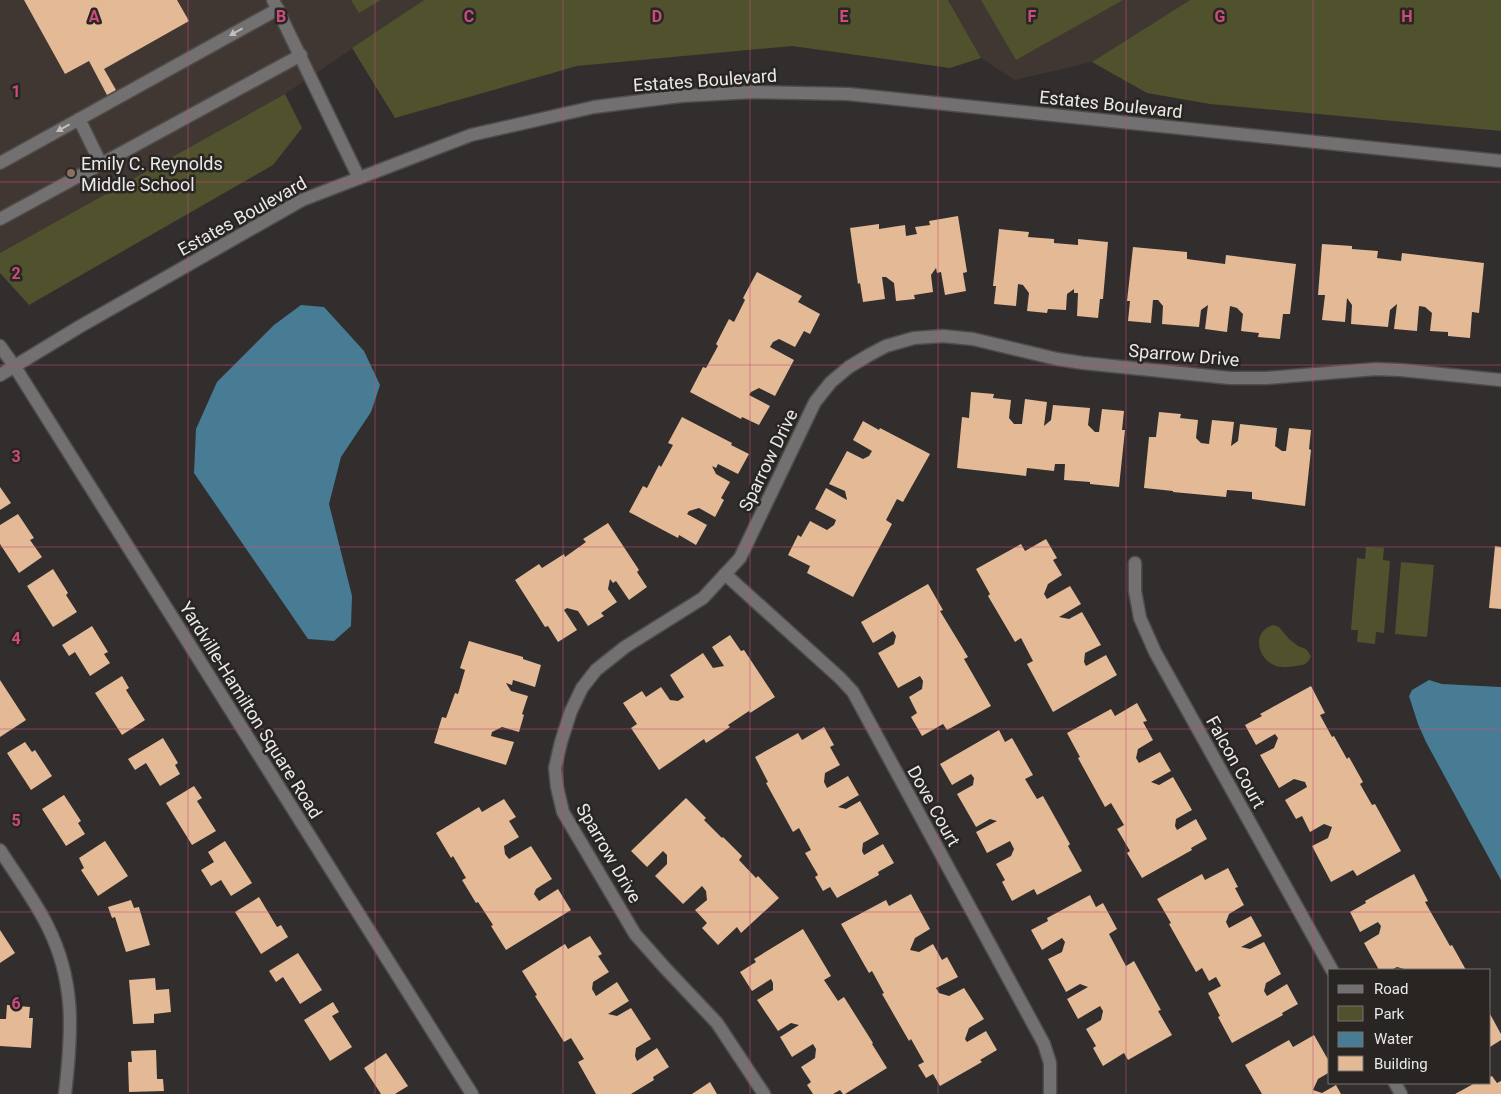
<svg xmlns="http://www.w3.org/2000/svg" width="1501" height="1094" font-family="Roboto,sans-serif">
<rect width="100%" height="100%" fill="#312e2d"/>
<g fill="#403732">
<polygon points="0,0 424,0 285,94 0,253"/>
<polygon points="948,0 1190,0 1092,62 1015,80 981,58"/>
</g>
<g fill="#4f522c">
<polygon points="351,0 381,0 359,13"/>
<polygon points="424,0 948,0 981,58 950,68 792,46 577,66 395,118 352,48"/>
<polygon points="981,0 1123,0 1016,60"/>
<polygon points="1190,0 1501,0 1501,131 1210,104 1147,93 1092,62"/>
<polygon points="285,94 302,128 273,165 29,305 0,273 0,253"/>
<polygon points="1366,547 1384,548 1383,560 1390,561 1384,633 1376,632 1375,644 1357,642 1358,630 1351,630 1357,558 1365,559"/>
<polygon points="1401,562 1434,565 1427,637 1395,634"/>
<path d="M1273,625L1279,627L1289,639L1298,646L1306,649L1311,656C1308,664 1304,665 1296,666C1289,667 1283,668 1276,666C1257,659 1251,632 1273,625Z"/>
</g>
<g fill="#487c95">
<polygon points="301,305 324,307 364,351 380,385 371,412 341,457 329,504 352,596 351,626 334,641 308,639 194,473 196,429 217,382 274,325"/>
<polygon points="1429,680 1442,684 1501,687 1501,880 1426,742 1418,724 1409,696 1412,690"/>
</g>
<g fill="#e4b996">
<polygon points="24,0 177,0 189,21 104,69 116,90 107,95 89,61 65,74"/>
<polygon points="958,216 967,272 963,273 966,291 945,295 941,272 937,273 936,268 931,275 933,292 914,295 915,299 896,301 894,283 886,277 882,277 885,299 863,302 860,283 858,284 850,228 879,224 879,229 905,225 906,236 917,234 915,227 930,225 929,221"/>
<polygon points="999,229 1029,232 1028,237 1054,239 1054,243 1078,245 1078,239 1108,242 1103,299 1100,299 1098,318 1077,316 1078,293 1074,293 1074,289 1067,294 1066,310 1048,309 1047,313 1027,311 1029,293 1023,285 1018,284 1016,306 994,304 996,286 993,286"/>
<polygon points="1322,244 1352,246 1352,249 1378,251 1377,258 1401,261 1402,253 1484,263 1479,313 1472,312 1470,338 1448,336 1448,332 1430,331 1432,313 1425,307 1419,306 1417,331 1394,329 1397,304 1390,310 1388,327 1351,324 1352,305 1347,298 1345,322 1322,320 1325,295 1318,295"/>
<polygon points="1133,247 1187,252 1187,259 1225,264 1226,255 1296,264 1290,314 1283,314 1280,339 1258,337 1259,333 1241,331 1243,314 1237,308 1230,306 1227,332 1205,329 1208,305 1201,310 1199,327 1162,324 1163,306 1158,300 1153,300 1151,323 1128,321 1130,301 1127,301"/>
<polygon points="757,272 802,296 798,302 820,314 810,334 804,331 795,347 779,339 773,342 770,347 794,360 775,396 759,388 751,392 749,395 770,406 759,425 742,417 741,419 690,392 703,367 706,368 718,346 716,344 729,319 734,322 745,300 743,298"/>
<polygon points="971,392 994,394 993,398 1011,400 1009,418 1014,424 1022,424 1025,399 1047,402 1044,426 1051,420 1053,405 1090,408 1088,425 1095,432 1099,432 1102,409 1124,411 1122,430 1125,430 1119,487 1090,484 1090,482 1064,480 1065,464 1055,464 1054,471 1027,468 1026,476 957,468 962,417 969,418"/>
<polygon points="1159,412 1181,414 1180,418 1198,420 1196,438 1201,443 1209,444 1212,420 1234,422 1231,446 1238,441 1240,424 1277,428 1275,446 1282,451 1286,451 1289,428 1311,430 1309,449 1311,450 1305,506 1252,499 1252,492 1227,490 1226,497 1173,492 1173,491 1144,488 1149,437 1156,437"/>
<polygon points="682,417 732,443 731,445 749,454 738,474 718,464 716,468 712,466 716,474 730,482 721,498 724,500 715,517 699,508 689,511 687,514 707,525 696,545 679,535 678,538 629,512 643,486 647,488 659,465 661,467 673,445 668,443"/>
<polygon points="863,421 879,430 880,428 930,454 903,502 897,499 886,520 892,524 853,597 807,573 810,566 788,555 798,535 801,537 810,521 827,530 834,525 836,520 815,509 826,488 847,500 845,491 829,484 847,451 863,459 869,456 872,451 853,440"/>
<polygon points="0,487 11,503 0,510"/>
<polygon points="18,514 34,538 30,540 42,557 19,573 0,544 0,525"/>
<polygon points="608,523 639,570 637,572 647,587 629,600 616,581 613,583 610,579 608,589 617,602 601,613 604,616 588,626 578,611 567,608 564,610 577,630 558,642 548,626 545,627 515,580 539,564 542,568 564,554 565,557 586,542 583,539"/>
<polygon points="1046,539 1057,558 1053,560 1062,575 1048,584 1044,594 1047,599 1070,586 1081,604 1059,617 1069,619 1082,612 1101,645 1085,653 1084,662 1086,666 1106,655 1117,675 1053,712 1027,664 1033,661 1021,638 1015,642 988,596 990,594 976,569 1021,544 1025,551"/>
<polygon points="1495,546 1501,547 1501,609 1489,608"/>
<polygon points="53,569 68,593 66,595 77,612 53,627 27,586"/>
<polygon points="928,584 943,610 940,611 968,657 964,659 991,706 947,730 943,724 922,736 911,717 917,713 909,697 922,689 923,681 920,676 898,688 878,653 894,644 896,636 893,631 873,643 861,622"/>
<polygon points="92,626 108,652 104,654 110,663 90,676 75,652 69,656 62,645"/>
<polygon points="730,635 741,651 744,650 775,697 750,713 749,711 728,725 730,727 706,743 704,739 659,770 631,728 637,724 623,703 642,691 646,697 661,687 670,700 678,701 684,697 670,675 703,653 713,668 724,666 712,647"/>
<polygon points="469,641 523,657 523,659 541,665 535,687 513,680 512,685 506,683 511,691 528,696 522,714 524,715 519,732 502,727 492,732 491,736 514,742 506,765 434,743 442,717 446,718 455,693 458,694 465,670 460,668"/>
<polygon points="122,676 129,688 126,690 145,720 122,735 95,693"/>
<polygon points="0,680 26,720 0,737"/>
<polygon points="1311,686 1325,713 1320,715 1332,737 1334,736 1347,759 1349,757 1363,782 1360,784 1372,805 1375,804 1401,851 1357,876 1353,870 1331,882 1312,846 1328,838 1332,827 1324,824 1310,832 1302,816 1296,819 1285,800 1307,787 1305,782 1294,779 1279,788 1260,755 1274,748 1278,738 1275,734 1256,745 1245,725 1262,716 1260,714"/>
<polygon points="1137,703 1147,721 1143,722 1153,740 1138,749 1136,758 1139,763 1160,752 1171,771 1151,782 1159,785 1173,777 1192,810 1176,819 1175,826 1177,830 1196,819 1207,839 1191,848 1192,850 1142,878 1127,853 1130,851 1117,829 1124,825 1111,803 1105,807 1078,758 1080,757 1067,733 1111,709 1115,716"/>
<polygon points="824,727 834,745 830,747 840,765 825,773 824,782 827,788 848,776 859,795 838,807 846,809 860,801 879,834 863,843 862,851 864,855 883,844 894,863 878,872 879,875 837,898 830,887 823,891 815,877 818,875 805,853 811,850 799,828 793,832 766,783 768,782 755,757 798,733 802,740"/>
<polygon points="999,730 1005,742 1012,738 1033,775 1025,779 1037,799 1043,796 1070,844 1068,846 1082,871 1037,895 1034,889 1012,901 1002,882 1005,880 996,864 1011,856 1014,849 1010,841 987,853 976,832 997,821 990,819 976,827 957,794 973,785 974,778 971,774 952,785 940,764"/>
<polygon points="163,738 178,763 175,765 180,774 160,786 146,763 135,770 128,759"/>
<polygon points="25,742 32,752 35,750 52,776 31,790 7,753"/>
<polygon points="194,786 202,798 197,801 216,831 192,845 166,803"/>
<polygon points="64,795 81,821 78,823 85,834 66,846 42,809"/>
<polygon points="686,798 706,818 704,820 722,838 723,837 742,856 739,860 756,878 758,876 779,898 741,933 737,927 718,945 702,928 707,923 695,910 707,900 706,891 702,886 683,904 655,876 667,864 667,855 663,851 647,867 631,851"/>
<polygon points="504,799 516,817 509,821 519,837 504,846 505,854 509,859 531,846 552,879 536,889 534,894 539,901 558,889 571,910 506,950 491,926 493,925 478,902 476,903 462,880 466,878 453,856 451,858 436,833 479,807 482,812"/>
<polygon points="105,841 128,876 98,896 81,870 84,868 79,858"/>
<polygon points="225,841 252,883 231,896 221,880 211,886 201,870 214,862 208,852"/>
<polygon points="1228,868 1238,887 1235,888 1244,905 1229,914 1226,922 1229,928 1251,916 1262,936 1241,947 1250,949 1264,942 1281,974 1266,983 1264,991 1267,996 1287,984 1298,1004 1282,1013 1283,1015 1232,1043 1218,1017 1220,1016 1208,993 1221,986 1216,977 1209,981 1202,968 1196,972 1169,924 1171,923 1157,899 1202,874 1205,880"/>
<polygon points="1414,874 1428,901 1425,902 1450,946 1452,945 1466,970 1408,970 1397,967 1391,970 1379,970 1364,943 1379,934 1381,926 1378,922 1360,932 1350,912 1366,903 1365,901"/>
<polygon points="911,894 930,929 915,938 910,950 919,952 933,944 942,960 947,957 958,977 936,988 939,993 949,996 964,988 984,1019 969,1028 965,1039 967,1042 986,1031 997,1050 980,1060 982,1062 940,1086 933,1074 926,1078 918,1065 924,1062 911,1039 909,1041 882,994 884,993 872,971 869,973 841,924 886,900 889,906"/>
<polygon points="1090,895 1096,907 1103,903 1117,929 1109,934 1126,966 1134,961 1161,1010 1158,1011 1172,1035 1128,1060 1124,1053 1103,1066 1093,1048 1096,1046 1086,1029 1101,1020 1103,1011 1100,1006 1078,1019 1067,999 1088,987 1080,984 1066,992 1048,959 1062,952 1065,942 1062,938 1042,950 1031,930 1048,921 1047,918"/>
<polygon points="259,897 277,927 281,925 288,937 261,954 235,912"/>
<polygon points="131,900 134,908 139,907 150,945 126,952 115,917 112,918 108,907"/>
<polygon points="803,929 831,976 824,980 838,1001 844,997 873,1043 872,1044 887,1068 845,1094 843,1094 840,1090 833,1094 813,1094 807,1085 811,1082 801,1067 815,1058 816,1049 813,1044 792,1057 780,1037 799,1025 791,1023 778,1031 757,1000 773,990 773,983 771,979 752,991 740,972 756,962 754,959"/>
<polygon points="0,930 15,953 0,963"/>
<polygon points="590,936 602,954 598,956 609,972 593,982 592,989 596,996 617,982 629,1001 608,1014 617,1016 631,1008 651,1039 636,1048 635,1056 637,1061 657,1048 669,1067 653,1077 654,1080 631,1094 596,1094 578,1062 584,1059 571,1038 564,1042 535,996 537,995 522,971 565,944 568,949"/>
<polygon points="298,953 322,990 300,1004 283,977 276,982 269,971"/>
<polygon points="155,978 156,990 169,989 171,1012 154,1014 154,1023 133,1024 129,980"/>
<polygon points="333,1002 339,1012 332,1016 352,1047 330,1061 304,1020"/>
<polygon points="7,1005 30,1007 29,1018 33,1018 31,1048 0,1046 0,1019 6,1019"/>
<polygon points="1490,1014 1501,1034 1501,1040 1490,1047"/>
<polygon points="1314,1035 1330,1063 1330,1072 1318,1079 1313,1090 1322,1093 1336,1085 1341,1094 1262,1094 1245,1065 1289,1040 1293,1047"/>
<polygon points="156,1050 157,1079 163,1079 164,1091 129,1092 128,1062 132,1062 131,1051"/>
<polygon points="386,1053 408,1086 395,1094 381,1094 364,1068"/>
<polygon points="1492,1076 1497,1083 1501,1081 1501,1094 1455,1094 1475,1083 1490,1083 1490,1077"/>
<polygon points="710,1082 717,1094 692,1094"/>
</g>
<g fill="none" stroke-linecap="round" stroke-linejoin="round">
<defs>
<g id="minor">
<polyline points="273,0 359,178"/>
<polyline points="79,119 101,164"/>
<polyline points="0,163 278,9"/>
<polyline points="0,219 301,55"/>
<polyline points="0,346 15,367 472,1094"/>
<polyline points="0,375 79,327 302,200 471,135 594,107 681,96 753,92 848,94 1501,161"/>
<polyline points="1135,563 1135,591 1140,618 1155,652 1332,970"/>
<polyline points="725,574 840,678 853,692 1044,1044 1050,1063 1050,1094"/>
<path d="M0,850C16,875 34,899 47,925C76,982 72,1033 65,1094"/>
<polyline points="1395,1083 1401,1094"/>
<polyline points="764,1094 717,1023 666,969 635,934 563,812 557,787 555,768 561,742 571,711 582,688 596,670 625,647 703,598 740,558 815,402 831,382 849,367 869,355 886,346 914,338 943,336 973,339 1057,359 1083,363 1230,378 1266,378 1376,369 1401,370 1501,380"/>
</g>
</defs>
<use href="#minor" stroke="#4f4c4b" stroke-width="15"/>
<use href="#minor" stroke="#727070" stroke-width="12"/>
</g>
<defs><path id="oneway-solid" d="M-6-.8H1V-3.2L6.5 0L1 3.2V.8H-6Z" transform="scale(1.25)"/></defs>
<g fill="#c1bfbe">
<use href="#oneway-solid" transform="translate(236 32) rotate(151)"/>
<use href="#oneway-solid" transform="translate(63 128) rotate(151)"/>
</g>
<path fill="none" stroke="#cc4c7e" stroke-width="1" stroke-opacity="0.55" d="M188,0V1094M375,0V1094M563,0V1094M750,0V1094M938,0V1094M1126,0V1094M1313,0V1094M0,182H1501M0,365H1501M0,547H1501M0,729H1501M0,912H1501"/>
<circle fill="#8d6e63" stroke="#282523" stroke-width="2" cx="71" cy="173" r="5"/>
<g text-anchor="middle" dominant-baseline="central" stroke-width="5" stroke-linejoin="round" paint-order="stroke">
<g font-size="18" fill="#ebe9e8" stroke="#282523">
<text transform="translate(705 80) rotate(-4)">Estates Boulevard</text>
<text transform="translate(1111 104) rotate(6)">Estates Boulevard</text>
<text transform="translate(242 216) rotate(-29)">Estates Boulevard</text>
<text transform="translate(1184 355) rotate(5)">Sparrow Drive</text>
<text transform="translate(768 460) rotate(-64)">Sparrow Drive</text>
<text transform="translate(251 710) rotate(58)">Yardville-Hamilton Square Road</text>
<text transform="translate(1236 762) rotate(61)">Falcon Court</text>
<text transform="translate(934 806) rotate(61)">Dove Court</text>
<text transform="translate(609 853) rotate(60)">Sparrow Drive</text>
</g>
<g font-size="18" fill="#ebe9e8" stroke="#282523" text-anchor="start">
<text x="81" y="163">Emily C. Reynolds<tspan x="81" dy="21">Middle School</tspan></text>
</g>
</g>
<g font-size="16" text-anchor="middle" font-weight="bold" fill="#cc4c7e" stroke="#282523" stroke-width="5" stroke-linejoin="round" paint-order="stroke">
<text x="94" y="22">A</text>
<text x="281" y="22">B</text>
<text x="469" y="22">C</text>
<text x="657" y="22">D</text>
<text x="844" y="22">E</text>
<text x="1032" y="22">F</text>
<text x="1220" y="22">G</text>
<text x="1407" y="22">H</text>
<text x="16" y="97">1</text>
<text x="16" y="279">2</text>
<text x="16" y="462">3</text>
<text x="16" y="644">4</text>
<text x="16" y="826">5</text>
<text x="16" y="1009">6</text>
</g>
<rect x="1328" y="969" width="162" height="115" fill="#282523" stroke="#767372"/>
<rect x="1338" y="985" width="25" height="8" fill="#727070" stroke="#767372"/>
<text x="1374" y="994" font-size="15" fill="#ebe9e8">Road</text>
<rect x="1338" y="1006" width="25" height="15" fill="#4f522c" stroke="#767372"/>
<text x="1374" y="1019" font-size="15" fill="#ebe9e8">Park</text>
<rect x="1338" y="1032" width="25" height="15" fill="#487c95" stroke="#767372"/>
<text x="1374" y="1044" font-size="15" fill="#ebe9e8">Water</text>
<rect x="1338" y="1056" width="25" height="15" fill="#e4b996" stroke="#767372"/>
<text x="1374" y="1069" font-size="15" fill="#ebe9e8">Building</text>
</svg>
